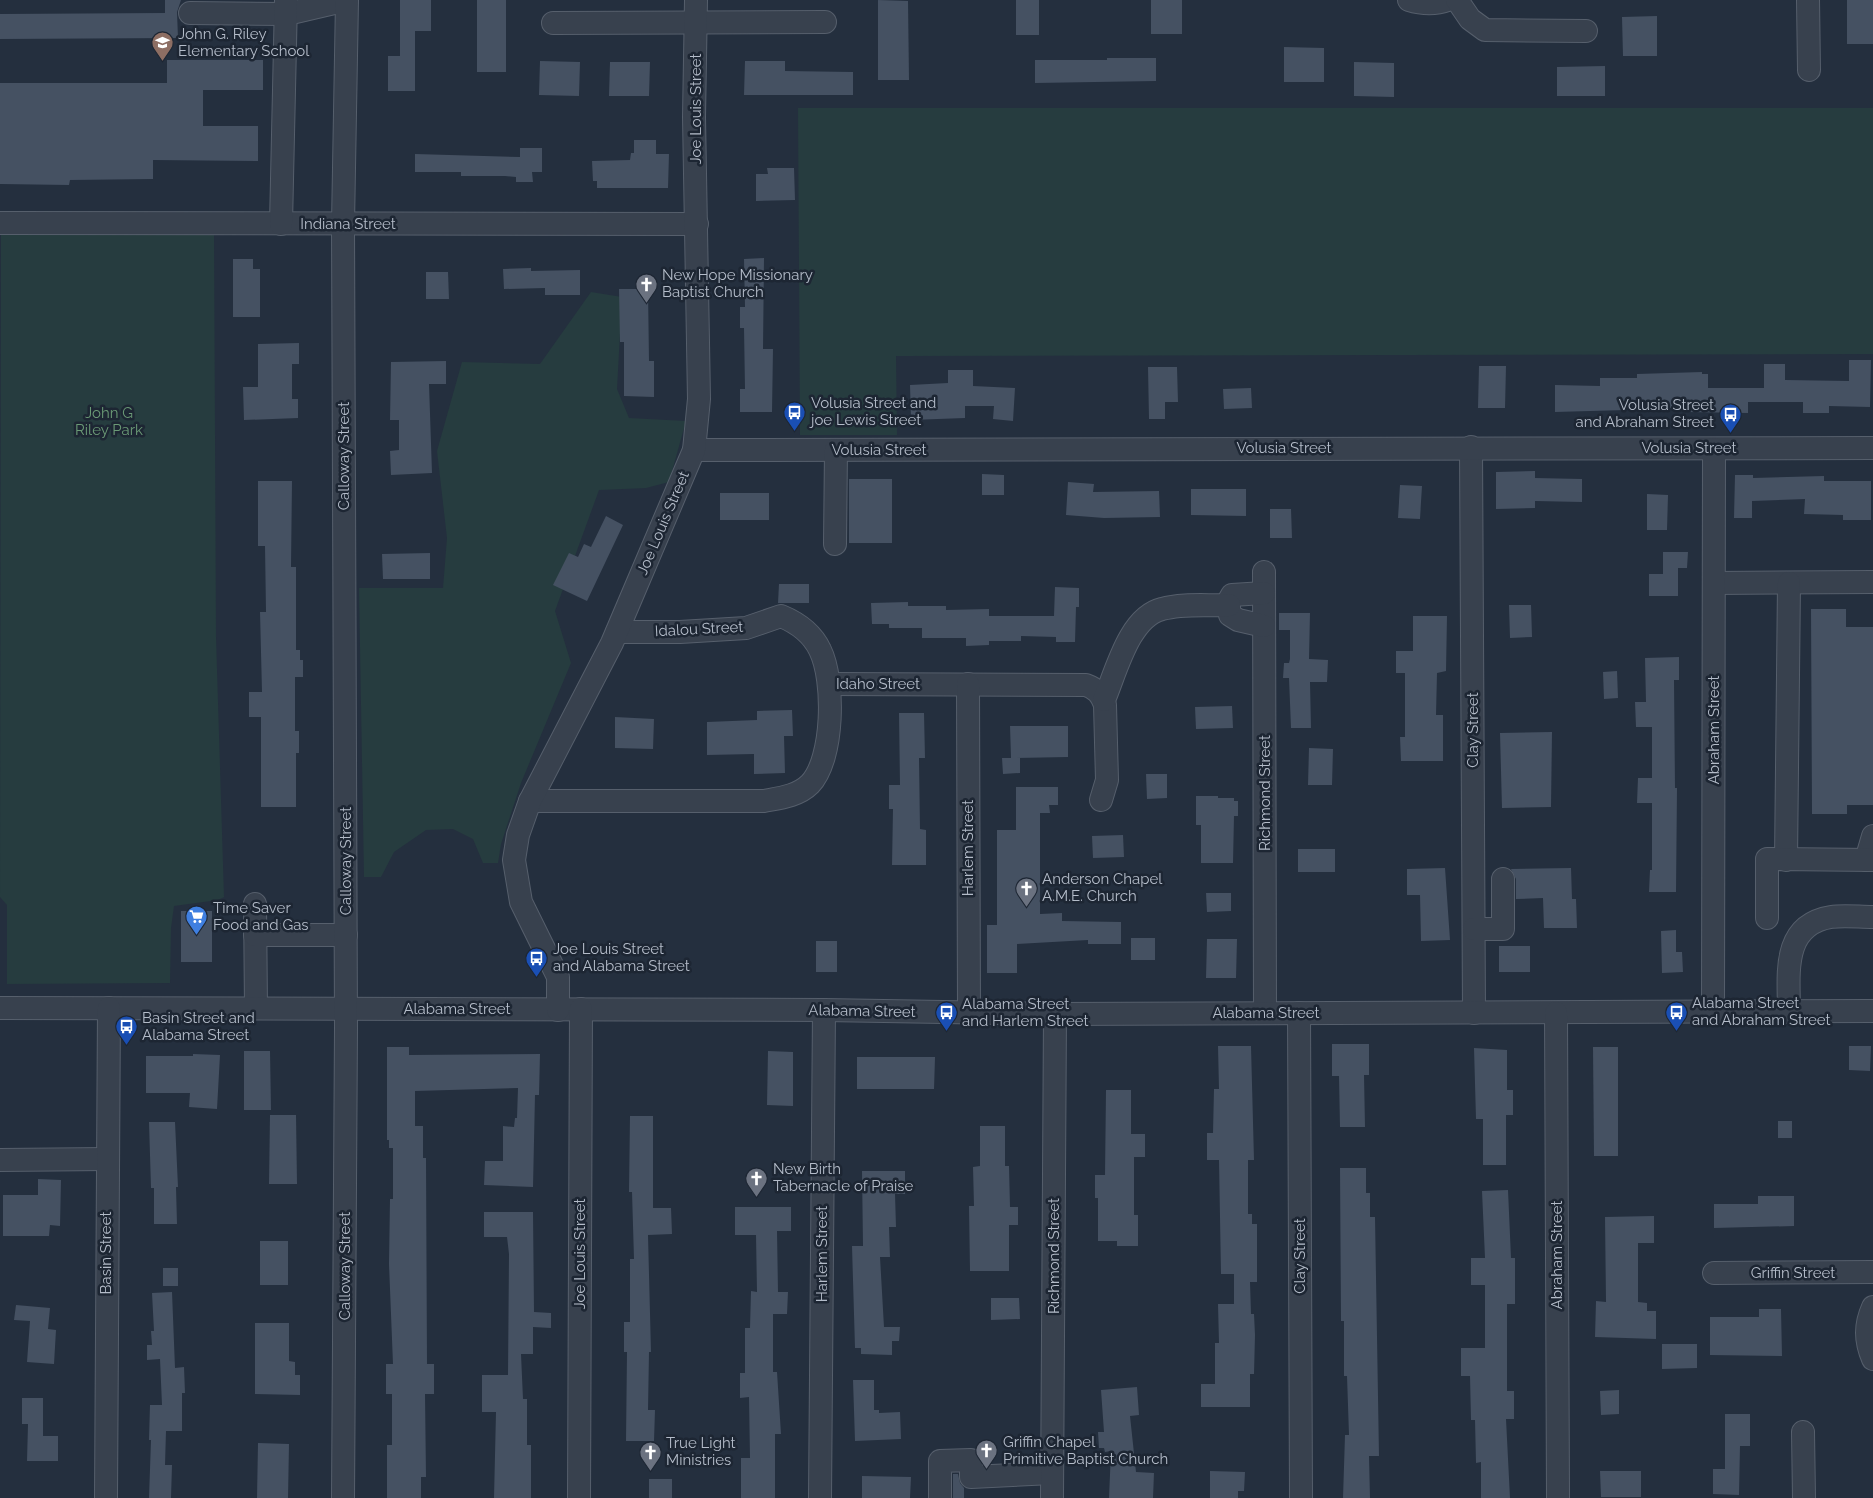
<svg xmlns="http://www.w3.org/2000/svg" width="1873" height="1498" font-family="Raleway,sans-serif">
<rect width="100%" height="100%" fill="#242f3e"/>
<g fill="#263c3f">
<polygon points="798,108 1873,108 1873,354 896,356 897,435 800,435"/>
<polygon points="1,227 214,231 216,637 224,897 218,900 174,906 171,928 170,983 7,984 7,905 0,897"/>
<polygon points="591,292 622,297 617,389 629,418 686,421 669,482 646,488 599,490 555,611 571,663 521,783 501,844 498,863 483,863 473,839 453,829 426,830 394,852 381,877 364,877 359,588 443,588 447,538 437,451 462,362 540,364"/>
</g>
<g fill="#455162">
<polygon points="165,0 181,0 177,12 178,38 0,39 0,14 165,13"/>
<polygon points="400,0 431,0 431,31 415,31 415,91 388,91 388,56 400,56"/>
<rect x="477" y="0" width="29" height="72"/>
<polygon points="878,0 908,1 909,80 878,80"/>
<rect x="1016" y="0" width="23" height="35"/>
<rect x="1151" y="0" width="31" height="34"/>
<rect x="1847" y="0" width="26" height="44"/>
<polygon points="1657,16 1657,56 1623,56 1622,17"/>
<polygon points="1284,47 1324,48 1324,82 1284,82"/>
<polygon points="1107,58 1156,58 1156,81 1035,83 1035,60 1107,60"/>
<polygon points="167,60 263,60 263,90 203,90 203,126 258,126 258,161 153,160 153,179 70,180 69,185 0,184 0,83 167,83"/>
<polygon points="540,61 580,62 579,96 539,95"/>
<polygon points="745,61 785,61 785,71 853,72 853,95 744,95"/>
<polygon points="610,62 650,62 649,96 609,96"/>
<polygon points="1354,62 1394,63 1394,97 1354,96"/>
<polygon points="1605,66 1605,96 1557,96 1557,67"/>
<polygon points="634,140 656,140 656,154 669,154 668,188 597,188 597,181 593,181 592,161 630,160 631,153 634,153"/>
<polygon points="520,148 542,148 542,172 532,172 533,182 516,182 516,177 505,176 461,176 461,172 415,172 415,154 520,157"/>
<polygon points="767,168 794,168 795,200 756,201 756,174 768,174"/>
<polygon points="764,258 763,349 773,349 772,412 740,412 740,389 745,389 744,328 740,328 740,307 745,307 744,259"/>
<polygon points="233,259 253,259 253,269 260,269 260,317 233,317"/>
<polygon points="531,268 531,271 580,270 580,295 545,295 545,288 504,289 503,269"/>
<polygon points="426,272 448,272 449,299 426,299"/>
<polygon points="619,289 648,289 649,361 654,361 654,397 624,396 624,342 620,342"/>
<polygon points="299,343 299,364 292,364 292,399 298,399 298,418 244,420 243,387 258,387 258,344"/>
<polygon points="1849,360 1871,360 1870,407 1829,406 1829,413 1803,413 1803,402 1748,402 1748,413 1686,412 1686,408 1626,408 1626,410 1555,412 1555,385 1600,386 1600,378 1637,378 1637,374 1702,372 1702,374 1708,374 1708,388 1764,388 1764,364 1785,364 1785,380 1849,381"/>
<polygon points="446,361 446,384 429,384 432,473 391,475 390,451 399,450 399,420 390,420 391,362"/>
<polygon points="1479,366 1506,366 1505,408 1478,408"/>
<polygon points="1148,367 1177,367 1178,402 1165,402 1165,419 1149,419"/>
<polygon points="948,370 973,370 973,386 1015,388 1013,421 993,419 994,406 965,406 965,418 911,420 910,385 948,383"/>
<polygon points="1251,388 1252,408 1224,409 1223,389"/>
<polygon points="1535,471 1535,478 1582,479 1582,502 1535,501 1535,508 1496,509 1496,472"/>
<polygon points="982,474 1004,475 1004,495 982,495"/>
<polygon points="1735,475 1753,475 1753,478 1824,476 1824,481 1871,481 1871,520 1843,520 1843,515 1804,514 1805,499 1752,501 1752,518 1734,518"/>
<rect x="849" y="479" width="43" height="64"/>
<polygon points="258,481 292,481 291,567 296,567 296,650 300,650 300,660 303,660 303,677 295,677 295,731 299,731 299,753 296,753 296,807 261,807 261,717 249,717 249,692 262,692 260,612 266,612 265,546 258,546"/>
<polygon points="1068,482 1094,484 1093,492 1159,491 1160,517 1104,518 1066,515"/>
<polygon points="1400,485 1422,486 1420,519 1398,518"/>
<polygon points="1191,489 1246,489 1246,516 1191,515"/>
<rect x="720" y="493" width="49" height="27"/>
<polygon points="1647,494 1668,495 1667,530 1647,530"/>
<polygon points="1270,509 1291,509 1292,538 1270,538"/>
<polygon points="606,516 623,525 587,601 553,585 569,553 578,557 584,544 591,547"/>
<polygon points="1663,552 1688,552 1687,568 1678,568 1678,596 1649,596 1649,574 1663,574"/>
<polygon points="430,553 430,579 383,579 382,554"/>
<polygon points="779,584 809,584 809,603 778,603"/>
<polygon points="1055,587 1079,588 1079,607 1076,607 1075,642 1056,642 1056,637 1021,636 1021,641 989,641 989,645 966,646 966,638 922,638 922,628 889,628 889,624 872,624 871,603 908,602 908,606 946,606 946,610 989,609 989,616 1054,616"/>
<polygon points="1509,605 1531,605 1532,637 1510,638"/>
<polygon points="1811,609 1846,609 1846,627 1873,627 1873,805 1847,805 1847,814 1812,814"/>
<polygon points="1279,613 1310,613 1309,659 1328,660 1327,682 1310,682 1311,728 1291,728 1289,678 1283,678 1284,663 1289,663 1290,659 1290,630 1279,630"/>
<polygon points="1413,616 1447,616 1446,671 1437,673 1436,715 1443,715 1443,761 1401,761 1400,737 1405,737 1405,673 1396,673 1396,651 1413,651"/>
<polygon points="1679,657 1679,680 1674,680 1675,788 1677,788 1676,892 1649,892 1650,870 1652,870 1652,803 1637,803 1638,778 1652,778 1652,727 1636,727 1635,702 1646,702 1645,658"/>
<polygon points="1617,671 1618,698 1604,699 1603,672"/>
<polygon points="1232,706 1233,728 1196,729 1195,707"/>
<polygon points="792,710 793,736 784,736 785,773 754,774 754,754 707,755 707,722 757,720 757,711"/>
<polygon points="899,713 924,713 925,758 919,758 920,829 926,830 926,865 892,865 893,809 889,809 889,785 900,785"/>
<polygon points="615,717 654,719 653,749 615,748"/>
<polygon points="1010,726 1068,726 1068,757 1011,758"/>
<polygon points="1552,732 1551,807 1502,808 1500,733"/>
<polygon points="1309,748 1333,749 1332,785 1308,785"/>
<polygon points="1002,758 1020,758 1020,773 1003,774"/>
<polygon points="1146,774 1167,774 1167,798 1147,799"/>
<polygon points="1016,787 1058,787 1058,805 1049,805 1050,813 1040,813 1040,914 1062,913 1062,921 1121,922 1121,944 1088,944 1088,940 1017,944 1017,973 987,973 987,925 997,925 997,830 1016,830"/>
<polygon points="1196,796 1218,796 1218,798 1234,798 1234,801 1238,801 1238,816 1234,816 1233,863 1201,863 1201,825 1196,825"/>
<polygon points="1123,835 1124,857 1093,858 1092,836"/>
<rect x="1298" y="849" width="37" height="23"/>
<polygon points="1445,868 1450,940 1421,941 1420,895 1407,895 1407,869"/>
<polygon points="1571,868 1572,899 1576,899 1577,928 1544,928 1543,898 1516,899 1516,879 1511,869"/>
<polygon points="1206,893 1231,893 1231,911 1207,912"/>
<rect x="181" y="911" width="31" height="51"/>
<polygon points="1676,930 1676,952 1682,952 1683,972 1662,973 1661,931"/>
<rect x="1131" y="938" width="24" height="22"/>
<polygon points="1207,939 1237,939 1236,978 1206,978"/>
<rect x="816" y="941" width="21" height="31"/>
<rect x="1499" y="946" width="31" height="26"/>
<polygon points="1332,1044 1369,1044 1369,1075 1364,1075 1365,1127 1340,1127 1339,1076 1332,1076"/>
<polygon points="1218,1046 1251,1046 1254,1160 1248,1160 1248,1214 1252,1214 1252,1224 1257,1224 1257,1282 1250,1282 1251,1314 1254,1314 1255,1335 1254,1374 1250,1374 1250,1407 1201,1407 1201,1384 1215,1384 1215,1343 1219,1343 1218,1304 1234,1304 1234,1274 1221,1274 1219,1160 1207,1160 1207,1133 1213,1133 1214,1089 1219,1089"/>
<polygon points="1849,1046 1871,1046 1870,1071 1849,1070"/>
<polygon points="387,1047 409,1047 409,1055 540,1054 539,1095 535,1095 533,1187 484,1185 485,1161 503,1161 503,1126 514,1127 515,1118 517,1118 518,1088 415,1091 415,1126 423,1126 423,1158 426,1158 427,1364 434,1364 434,1394 425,1394 426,1477 421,1477 421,1498 387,1498 387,1445 392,1445 392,1394 386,1394 386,1364 393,1364 389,1264 390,1199 393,1199 393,1148 389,1148 389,1140 387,1140"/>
<polygon points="1593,1047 1618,1047 1618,1156 1594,1156"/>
<polygon points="1474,1048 1507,1050 1507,1090 1513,1090 1513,1115 1506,1115 1506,1165 1483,1165 1483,1119 1476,1119"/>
<polygon points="244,1051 270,1051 271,1110 244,1110"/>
<polygon points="768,1051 793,1052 793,1106 767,1105"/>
<polygon points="193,1054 220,1055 217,1109 189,1107 190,1093 146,1093 146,1056 193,1056"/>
<polygon points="857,1057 935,1057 934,1089 857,1089"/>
<polygon points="1106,1090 1131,1090 1131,1134 1145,1134 1145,1157 1134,1157 1134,1215 1138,1215 1138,1246 1117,1246 1117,1241 1098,1241 1098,1198 1095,1198 1095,1175 1105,1175"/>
<polygon points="270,1115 296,1115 297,1184 269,1184"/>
<polygon points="630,1116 653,1116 653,1208 671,1208 672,1234 648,1235 651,1352 649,1352 648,1410 655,1410 654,1441 626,1441 627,1352 624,1352 624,1322 630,1322 630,1259 634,1259 632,1192 629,1192"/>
<rect x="1778" y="1121" width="14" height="17"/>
<polygon points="149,1122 175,1122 178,1187 176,1187 177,1224 154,1224 154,1188 151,1188"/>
<polygon points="980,1126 1005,1126 1005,1166 1009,1166 1010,1207 1018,1207 1018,1225 1009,1225 1009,1271 970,1271 969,1206 974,1206 973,1167 980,1166"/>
<polygon points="1340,1168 1366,1168 1366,1193 1370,1193 1370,1217 1375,1217 1379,1456 1369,1456 1370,1498 1343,1498 1345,1435 1349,1435 1347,1376 1344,1376 1344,1321 1341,1321"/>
<polygon points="862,1171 905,1171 905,1194 895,1194 896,1227 889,1227 890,1257 880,1257 884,1327 900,1327 899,1341 892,1341 892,1355 861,1354 861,1348 855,1348 852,1246 863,1246"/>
<polygon points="38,1179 61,1180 60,1226 50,1225 49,1236 3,1236 3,1195 38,1195"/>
<polygon points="1508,1190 1511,1258 1515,1258 1515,1304 1507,1304 1507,1391 1514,1391 1514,1419 1506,1419 1510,1498 1481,1498 1481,1462 1476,1463 1475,1420 1471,1420 1470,1376 1461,1376 1461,1348 1485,1348 1485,1285 1471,1285 1471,1258 1485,1258 1482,1191"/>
<polygon points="1758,1196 1794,1196 1794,1226 1714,1228 1714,1204 1758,1204"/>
<polygon points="735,1207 791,1207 791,1231 777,1231 778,1292 788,1292 787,1314 773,1314 773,1372 777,1372 781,1434 775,1434 775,1498 741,1498 741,1458 750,1458 749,1397 740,1398 740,1373 745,1373 745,1328 750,1328 751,1291 757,1292 756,1235 735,1235"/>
<polygon points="484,1212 533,1212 534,1312 551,1313 551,1328 533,1327 533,1354 521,1354 523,1399 527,1399 527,1445 531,1445 531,1498 494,1498 496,1412 482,1412 482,1375 508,1375 509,1254 507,1237 484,1237"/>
<polygon points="1654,1216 1654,1243 1638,1243 1638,1302 1647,1303 1647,1311 1656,1311 1656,1339 1595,1337 1596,1301 1606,1302 1605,1217"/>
<rect x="260" y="1241" width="28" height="44"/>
<rect x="163" y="1268" width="15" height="18"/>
<polygon points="172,1292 175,1368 184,1367 185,1393 182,1393 182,1431 166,1431 165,1465 172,1465 171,1498 149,1498 151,1440 149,1440 150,1405 162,1405 160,1359 147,1360 147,1345 152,1345 151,1331 154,1331 152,1293"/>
<polygon points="991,1298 1019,1298 1020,1319 991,1320"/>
<polygon points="16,1305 50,1308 48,1329 56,1330 54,1364 27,1362 30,1321 14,1320"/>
<polygon points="1759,1309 1781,1309 1782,1356 1710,1355 1710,1317 1759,1317"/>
<polygon points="255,1323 289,1323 289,1361 295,1362 295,1375 300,1375 300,1395 255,1394"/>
<polygon points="1662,1344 1697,1344 1697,1368 1662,1369"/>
<polygon points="853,1380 874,1380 874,1410 879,1410 879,1413 900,1412 901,1439 855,1441"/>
<polygon points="1137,1387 1139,1415 1130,1416 1136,1472 1154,1473 1153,1498 1109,1498 1111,1451 1105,1452 1104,1448 1099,1448 1098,1432 1104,1432 1101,1390"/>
<polygon points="1619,1390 1619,1414 1601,1415 1600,1391"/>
<polygon points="22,1398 43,1398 43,1436 58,1436 58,1461 27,1461 28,1424 22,1424"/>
<polygon points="1725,1414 1750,1414 1750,1446 1740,1446 1739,1495 1713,1494 1713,1469 1725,1469"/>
<polygon points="258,1443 289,1444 288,1498 257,1498"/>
<polygon points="1210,1471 1245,1472 1244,1491 1238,1491 1238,1498 1210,1498"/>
<polygon points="1600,1471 1641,1471 1641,1497 1601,1497"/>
<polygon points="953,1474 958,1474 960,1483 964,1488 964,1498 953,1498"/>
<polygon points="862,1476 911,1477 910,1498 862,1498"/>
<rect x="649" y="1479" width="23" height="19"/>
</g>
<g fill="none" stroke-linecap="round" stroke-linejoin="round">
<defs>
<g id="minor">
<path d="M1409,0C1422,4 1434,5 1448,0"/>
<polyline points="1457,0 1470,19 1485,30 1586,31"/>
<polyline points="1808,0 1809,70"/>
<polyline points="190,13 287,14 347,0"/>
<polyline points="553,23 825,22"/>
<polyline points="0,223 697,224"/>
<polyline points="281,224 286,0"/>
<polyline points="1471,447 1474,1013"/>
<polyline points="694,450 1873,448"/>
<polyline points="835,544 836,450"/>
<polyline points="1264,572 1265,1013"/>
<polyline points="1714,583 1873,582"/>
<polyline points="1264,593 1232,595 1228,602 1230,615 1238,620 1264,626"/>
<path d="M829,684L1086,685C1097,689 1101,694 1105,705L1107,780L1101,800"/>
<polyline points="968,684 969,1012"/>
<path d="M1104,700C1116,672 1129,617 1162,609C1183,603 1208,606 1229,605"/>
<path d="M530,801H764C780,798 798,796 810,784C834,759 835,680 820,650C812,633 798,623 781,616L746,628L680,632H617"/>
<polyline points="1786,860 1789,583"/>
<polyline points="1866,860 1873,836"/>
<polyline points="255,904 256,1008"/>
<polyline points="1767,918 1767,859 1873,860"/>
<polyline points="1474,929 1503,929 1503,879"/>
<polyline points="255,935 346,935"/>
<polyline points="0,1008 824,1010 1055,1014 1873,1011"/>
<polyline points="558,1010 558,977 521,902 514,860 518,835 530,801 612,643 694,450 699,399 694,117 696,0"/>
<polyline points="1713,1012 1714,449"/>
<path d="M1789,1012C1789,975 1781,925 1831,917C1844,915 1859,917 1873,917"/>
<polyline points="1299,1013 1301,1498"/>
<polyline points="1556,1013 1558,1498"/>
<polyline points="0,1160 107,1159"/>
<polyline points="1714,1273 1873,1272"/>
<path d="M1873,1307C1865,1325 1865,1340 1873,1359"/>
<polyline points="1803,1432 1804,1498"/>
<polyline points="106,1498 109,1008"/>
<polyline points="343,1498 346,1028 343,224 347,0"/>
<polyline points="579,1498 581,1009"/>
<polyline points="820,1498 824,1010"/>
<polyline points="940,1498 940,1461 971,1460 971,1477 1052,1473"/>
<polyline points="1052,1498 1055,1014"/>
</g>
</defs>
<use href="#minor" stroke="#565f6c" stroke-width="24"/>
<use href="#minor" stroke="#38414e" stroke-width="22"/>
</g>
<defs>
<symbol id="school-pin" viewBox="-11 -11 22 30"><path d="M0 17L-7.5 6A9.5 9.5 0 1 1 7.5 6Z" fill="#8d6e63" stroke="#1d2633"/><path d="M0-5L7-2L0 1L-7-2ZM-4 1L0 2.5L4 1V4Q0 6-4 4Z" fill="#fff"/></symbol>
<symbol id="church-pin" viewBox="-11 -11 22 30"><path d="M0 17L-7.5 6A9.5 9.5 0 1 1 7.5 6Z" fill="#6b7280" stroke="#1d2633"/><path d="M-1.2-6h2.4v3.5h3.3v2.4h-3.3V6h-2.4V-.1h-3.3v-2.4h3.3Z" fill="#fff"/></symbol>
<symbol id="bus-pin" viewBox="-11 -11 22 30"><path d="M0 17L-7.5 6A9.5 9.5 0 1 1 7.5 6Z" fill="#1a4fb4" stroke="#1d2633"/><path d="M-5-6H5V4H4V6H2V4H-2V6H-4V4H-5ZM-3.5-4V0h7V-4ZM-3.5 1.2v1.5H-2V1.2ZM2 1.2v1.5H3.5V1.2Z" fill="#fff"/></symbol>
<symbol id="supermarket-pin" viewBox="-11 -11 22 30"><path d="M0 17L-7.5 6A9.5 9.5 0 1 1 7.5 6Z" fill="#3f7fe0" stroke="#1d2633"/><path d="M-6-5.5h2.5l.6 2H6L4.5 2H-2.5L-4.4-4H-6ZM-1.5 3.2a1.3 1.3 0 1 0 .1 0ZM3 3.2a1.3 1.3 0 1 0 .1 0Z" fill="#fff"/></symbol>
</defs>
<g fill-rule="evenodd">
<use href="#school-pin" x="150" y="30" width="25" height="34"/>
<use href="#church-pin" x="634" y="272" width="25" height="34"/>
<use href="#bus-pin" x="782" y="400" width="25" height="34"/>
<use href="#bus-pin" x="1718" y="402" width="25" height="34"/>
<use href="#church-pin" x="1014" y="876" width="25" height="34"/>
<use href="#supermarket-pin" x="184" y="904" width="25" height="34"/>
<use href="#bus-pin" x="524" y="946" width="25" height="34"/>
<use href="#bus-pin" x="1664" y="1000" width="25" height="34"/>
<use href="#bus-pin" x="934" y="1000" width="25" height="34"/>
<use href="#bus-pin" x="114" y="1014" width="25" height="34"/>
<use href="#church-pin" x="744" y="1166" width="25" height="34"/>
<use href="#church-pin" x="974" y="1438" width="25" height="34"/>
<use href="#church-pin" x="638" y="1440" width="25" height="34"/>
</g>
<g text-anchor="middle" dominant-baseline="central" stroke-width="5" stroke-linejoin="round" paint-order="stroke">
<g font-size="15" fill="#b4bcc9" stroke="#1d2633" text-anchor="start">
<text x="178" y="34">John G. Riley<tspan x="178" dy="17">Elementary School</tspan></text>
<text x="662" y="275">New Hope Missionary<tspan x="662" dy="17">Baptist Church</tspan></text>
<text x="811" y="403">Volusia Street and<tspan x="811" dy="17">joe Lewis Street</tspan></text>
<text x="1714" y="405" text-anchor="end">Volusia Street<tspan x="1714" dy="17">and Abraham Street</tspan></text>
<text x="1042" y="879">Anderson Chapel<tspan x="1042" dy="17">A.M.E. Church</tspan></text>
<text x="213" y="908">Time Saver<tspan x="213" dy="17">Food and Gas</tspan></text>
<text x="553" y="949">Joe Louis Street<tspan x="553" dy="17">and Alabama Street</tspan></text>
<text x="1692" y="1003">Alabama Street<tspan x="1692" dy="17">and Abraham Street</tspan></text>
<text x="962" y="1004">Alabama Street<tspan x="962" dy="17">and Harlem Street</tspan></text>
<text x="142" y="1018">Basin Street and<tspan x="142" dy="17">Alabama Street</tspan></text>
<text x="773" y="1169">New Birth<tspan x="773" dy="17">Tabernacle of Praise</tspan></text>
<text x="1003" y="1442">Griffin Chapel<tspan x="1003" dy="17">Primitive Baptist Church</tspan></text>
<text x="666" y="1443">True Light<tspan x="666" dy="17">Ministries</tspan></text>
</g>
<g font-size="15" fill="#b4bcc9" stroke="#1d2633">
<text transform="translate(696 109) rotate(-90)">Joe Louis Street</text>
<text x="348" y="224">Indiana Street</text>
<text x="1284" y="448">Volusia Street</text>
<text x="1689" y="448">Volusia Street</text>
<text x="879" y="450">Volusia Street</text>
<text transform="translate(344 456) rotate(-90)">Calloway Street</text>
<text transform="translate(663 523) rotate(-67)">Joe Louis Street</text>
<text transform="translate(699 629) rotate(-3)">Idalou Street</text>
<text x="878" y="684">Idaho Street</text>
<text transform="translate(1473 730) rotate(-90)">Clay Street</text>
<text transform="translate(1714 730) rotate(-90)">Abraham Street</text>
<text transform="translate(1265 793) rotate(-90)">Richmond Street</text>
<text transform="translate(968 848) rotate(-90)">Harlem Street</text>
<text transform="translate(346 861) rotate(-90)">Calloway Street</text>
<text x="457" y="1009">Alabama Street</text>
<text transform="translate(862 1011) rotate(1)">Alabama Street</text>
<text x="1266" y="1013">Alabama Street</text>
<text transform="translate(106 1253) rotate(-90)">Basin Street</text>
<text transform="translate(580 1254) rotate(-90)">Joe Louis Street</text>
<text transform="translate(822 1254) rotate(-90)">Harlem Street</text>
<text transform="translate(1557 1255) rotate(-90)">Abraham Street</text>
<text transform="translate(1054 1256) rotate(-90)">Richmond Street</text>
<text transform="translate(1300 1256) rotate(-90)">Clay Street</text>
<text transform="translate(345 1266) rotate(-90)">Calloway Street</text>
<text x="1793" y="1273">Griffin Street</text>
</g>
<g font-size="15" fill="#6b9a76" stroke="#1d2633">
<text x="109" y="413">John G<tspan x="109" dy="17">Riley Park</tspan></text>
</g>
</g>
</svg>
